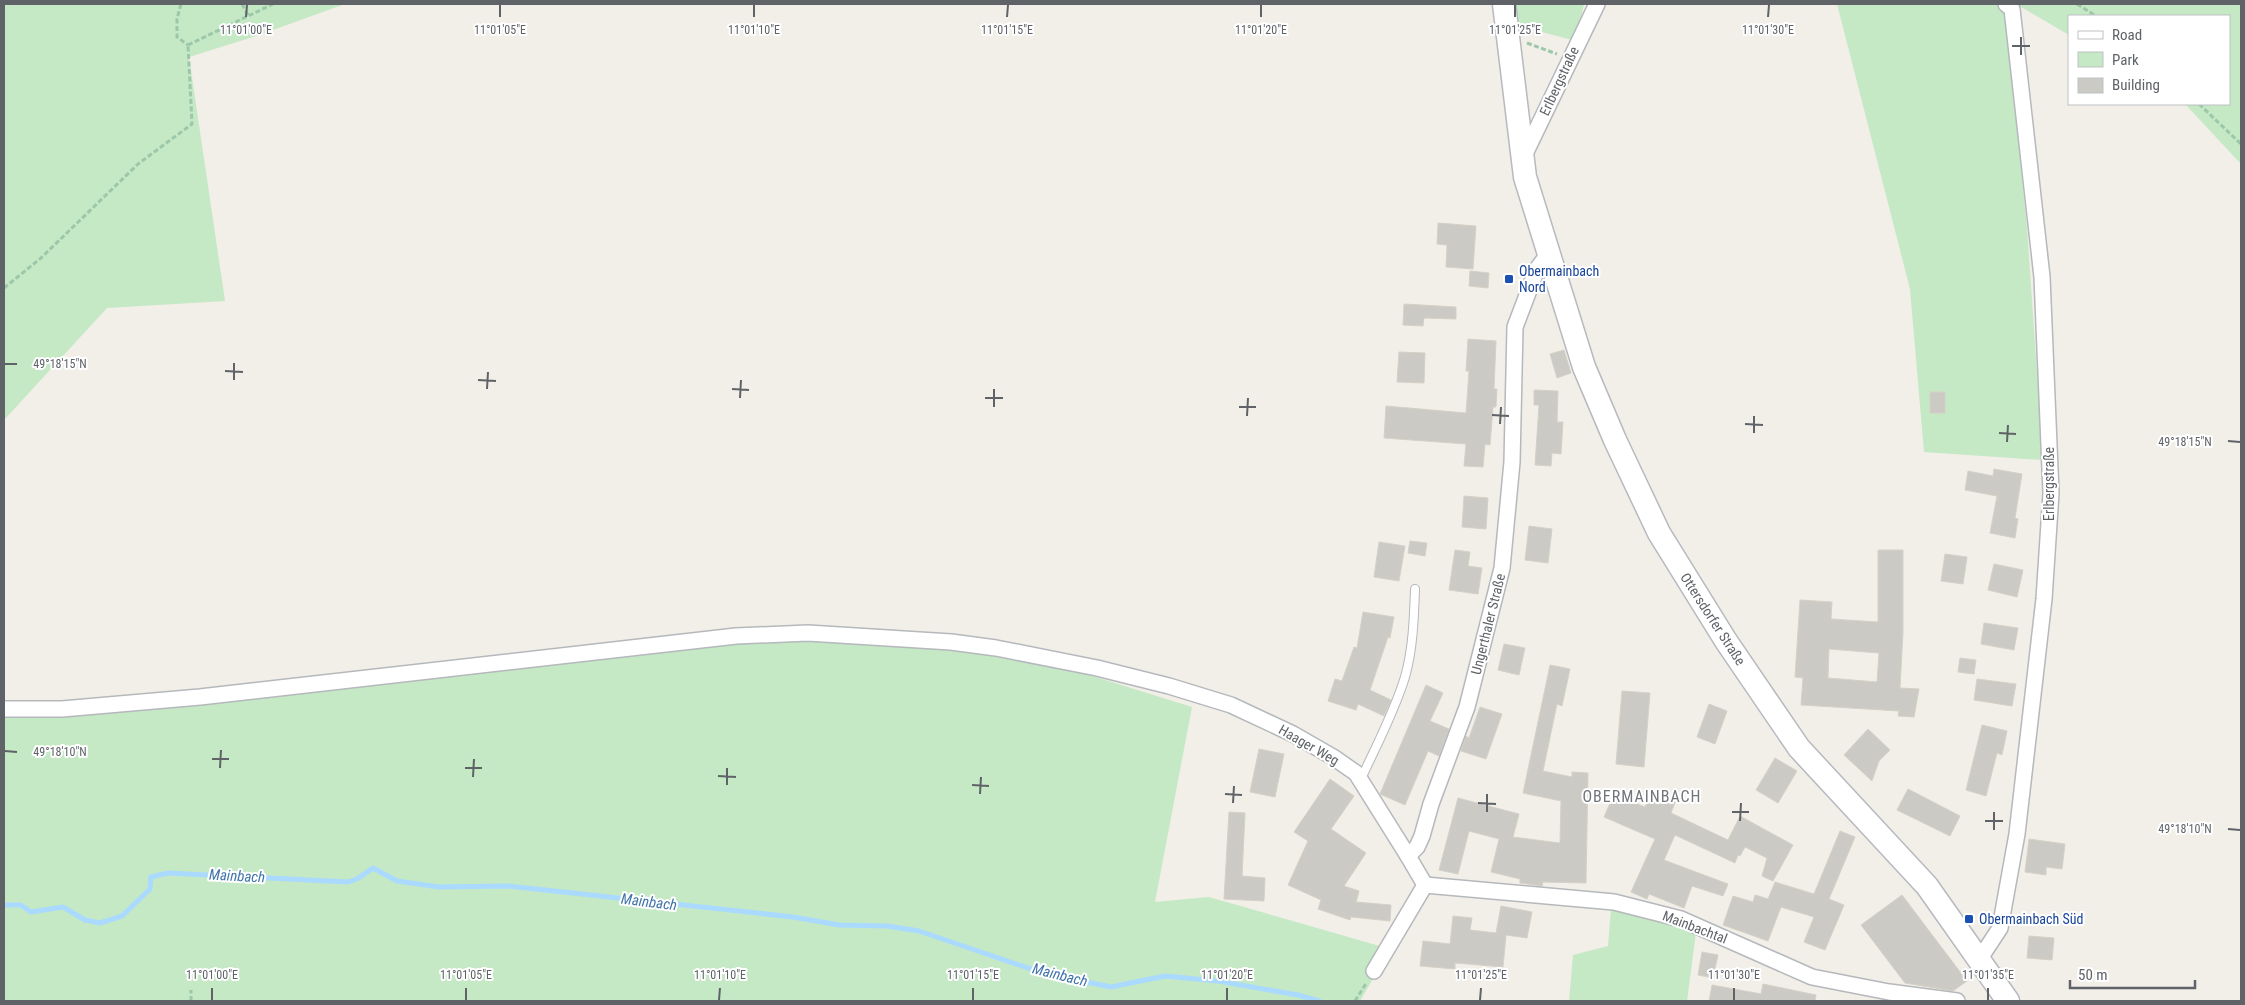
<svg xmlns="http://www.w3.org/2000/svg" width="2245" height="1005" font-family="'Roboto Condensed',sans-serif">
<rect width="100%" height="100%" fill="#f1efe8"/>
<g fill="#c5e8c5">
<polygon points="4,4 345,4 253,37 189,57 225,301 107,308 4,420"/>
<polygon points="1513,4 1584,4 1576,41 1515,25"/>
<polygon points="1837,4 2005,4 2027,228 2043,460 1924,452 1910,289"/>
<polygon points="2016,4 2241,4 2241,164 2185,104 2229,104 2229,16 2069,16 2069,35"/>
<polygon points="784,633 1012,651 1192,707 1155,902 1209,897 1390,949 1360,1001 4,1001 4,707 133,703"/>
<polygon points="1611,909 1696,932 1687,1001 1569,1001 1573,955 1608,946"/>
</g>
<g fill="none" stroke-linecap="round" stroke-linejoin="round">
<polyline stroke="#aadaff" stroke-width="5" points="4,905 21,905 31,912 63,907 85,920 100,923 122,916 150,889 151,877 168,873 348,882 357,879 373,868 397,881 439,887 508,886 793,917 839,925 887,926 919,931 1043,973 1111,987 1165,976 1218,981 1298,995 1319,1001"/>
</g>
<g fill="#cccac5" stroke="#d6d1c6" fill-rule="evenodd">
<polygon points="1438,223 1476,226 1473,269 1446,267 1447,245 1437,244"/>
<polygon points="1470,271 1489,273 1488,288 1469,286"/>
<polygon points="1404,304 1456,307 1456,319 1424,318 1423,326 1403,325"/>
<polygon points="1468,339 1496,341 1494,389 1497,389 1496,407 1493,407 1490,445 1485,444 1483,467 1464,466 1466,444 1384,438 1386,406 1466,413 1469,371 1466,371"/>
<polygon points="1564,350 1571,373 1557,378 1550,354"/>
<polygon points="1399,352 1425,353 1424,383 1397,382"/>
<polygon points="1534,390 1558,391 1557,422 1563,422 1561,454 1552,453 1551,466 1535,465 1539,405 1534,405"/>
<rect x="1930" y="392" width="15" height="21"/>
<polygon points="1994,469 2022,474 2015,518 2018,519 2015,538 1990,533 1997,496 1965,490 1968,471 1993,476"/>
<polygon points="1464,496 1488,498 1486,529 1462,527"/>
<polygon points="1529,526 1552,529 1548,563 1525,560"/>
<polygon points="1410,541 1427,543 1425,556 1408,553"/>
<polygon points="1379,542 1405,546 1399,581 1374,577"/>
<polygon points="1455,550 1470,552 1468,566 1482,568 1478,594 1449,590"/>
<path d="M1878,550H1903V632L1900,688L1919,689L1914,717L1898,716L1899,711L1801,705L1803,678L1795,677L1800,600L1832,602L1831,619L1878,622ZM1829,649L1879,653L1877,682L1828,678Z"/>
<polygon points="1945,554 1967,557 1963,584 1941,581"/>
<polygon points="1994,564 2023,570 2017,597 1988,590"/>
<polygon points="1363,612 1394,617 1390,638 1388,637 1370,690 1391,700 1384,716 1358,704 1356,710 1328,701 1335,679 1342,681 1354,647 1357,648"/>
<polygon points="1984,623 2018,628 2014,650 1981,644"/>
<polygon points="1504,644 1525,648 1519,675 1498,670"/>
<polygon points="1960,658 1976,660 1974,674 1958,672"/>
<polygon points="1550,665 1570,669 1562,706 1557,704 1543,771 1572,777 1572,772 1588,773 1586,883 1543,882 1542,886 1520,883 1520,879 1491,872 1499,839 1469,831 1458,874 1439,870 1458,798 1519,814 1513,837 1560,843 1561,801 1523,793"/>
<polygon points="1977,679 2016,684 2012,706 1974,700"/>
<polygon points="1426,685 1443,693 1430,721 1449,729 1439,756 1428,751 1405,805 1380,794"/>
<polygon points="1622,691 1650,693 1644,767 1616,764"/>
<polygon points="1709,704 1727,711 1715,744 1697,737"/>
<polygon points="1480,707 1502,714 1486,759 1461,751 1466,736 1469,738"/>
<polygon points="1982,725 2007,731 2002,755 1997,753 1986,796 1966,790"/>
<polygon points="1868,729 1890,750 1879,761 1872,781 1844,755"/>
<polygon points="1259,749 1284,754 1275,797 1250,792"/>
<polygon points="1775,758 1797,771 1778,803 1756,790"/>
<polygon points="1330,779 1354,796 1331,829 1366,853 1344,886 1359,891 1356,902 1391,905 1390,921 1351,917 1350,920 1318,909 1321,900 1288,885 1308,841 1294,832"/>
<polygon points="1908,789 1960,816 1950,836 1897,810"/>
<polygon points="1653,790 1676,800 1671,813 1728,840 1740,816 1793,845 1773,881 1762,876 1767,858 1745,847 1740,856 1738,855 1735,863 1675,835 1664,860 1728,884 1723,896 1692,886 1684,908 1649,894 1647,899 1631,892 1655,839 1604,817 1614,794 1645,807"/>
<polygon points="1229,812 1245,813 1242,876 1265,878 1264,901 1224,899"/>
<polygon points="1840,831 1855,837 1829,899 1844,905 1825,950 1804,942 1814,917 1781,907 1768,941 1723,925 1733,896 1753,902 1755,895 1768,899 1775,882 1814,894"/>
<polygon points="2029,839 2065,844 2062,869 2046,867 2046,875 2025,872"/>
<polygon points="1902,895 1967,981 1953,991 1905,983 1861,925"/>
<polygon points="1501,906 1532,912 1527,938 1506,935 1503,967 1455,963 1455,969 1420,966 1423,941 1450,944 1453,916 1472,918 1470,930 1496,933"/>
<polygon points="2029,936 2054,938 2052,960 2027,958"/>
<polygon points="1702,952 1718,955 1713,978 1698,975"/>
<polygon points="1763,984 1816,995 1815,1001 1709,1001 1712,985 1761,994"/>
</g>
<g fill="none" stroke-linecap="round" stroke-linejoin="round">
<defs>
<path id="lane" d="M1361,779C1376,746 1394,713 1405,677C1413,649 1414,618 1415,589"/>
<g id="street">
<polyline points="1523,158 1597,4"/>
<polyline points="4,709 62,709 200,697 736,636 808,633 951,642 996,648 1097,668 1169,686 1231,705 1293,734 1333,757 1356,773 1408,856"/>
<polyline points="1425,885 1614,902 1681,919 1812,977 1889,992 1957,1001"/>
<polyline points="1979,960 2000,928 2017,834 2044,599 2051,493 2042,277 2012,9 2006,4"/>
<polyline points="1374,971 1425,885 1408,856 1417,847 1422,836 1431,804 1467,707 1502,568 1512,462 1515,327 1537,269 1549,253"/>
</g>
<polyline id="secondary" points="1504,4 1525,177 1584,367 1615,440 1659,533 1726,641 1799,748 1927,886 2008,1001"/>
</defs>
<use href="#lane" stroke="#b5b8bc" stroke-width="10"/>
<use href="#street" stroke="#b5b8bc" stroke-width="18"/>
<use href="#secondary" stroke="#b6babf" stroke-width="25"/>
<g stroke="#9cc7a9" stroke-width="3" stroke-dasharray="5 2.5" stroke-linecap="butt">
<polyline points="181,4 177,19 177,37 188,45"/>
<polyline points="242,4 248,15"/>
<polyline points="2077,4 2096,16"/>
<polyline points="1527,43 1557,54"/>
<polyline points="188,45 273,4"/>
<polyline points="2199,104 2241,144"/>
<polyline points="4,288 41,258 138,164 192,124 188,45"/>
<polyline points="191,1001 191,990"/>
<polyline points="1355,1001 1367,982"/>
</g>
<use href="#lane" stroke="#fff" stroke-width="8"/>
<use href="#street" stroke="#fff" stroke-width="15"/>
<use href="#secondary" stroke="#fff" stroke-width="22"/>
</g>
<path fill="none" stroke="#5f6368" stroke-width="2" d="M246,17L247,5M500,17V5M754,17V5M1007,17L1008,5M1261,17V5M1515,17V5M1768,17L1769,5M2012,46H2030M2021,55V37M5,364H17M225,371L243,372M234,380V363M478,380L496,381M487,389L488,372M732,389L749,390M740,398L741,380M985,398H1003M994,407V389M1239,407H1256M1492,415L1509,416M1247,416L1248,398M1500,424L1501,407M1745,424L1763,425M1754,433V416M1999,433L2016,434M2228,441L2240,442M2007,442L2008,425M5,751L17,752M212,759H229M220,768L221,750M465,768H482M718,776L736,777M473,777L474,759M727,785V768M972,785L989,786M980,794L981,777M1225,794L1242,795M1233,803L1234,786M1478,803L1496,804M1487,812V794M1732,812H1749M1740,821L1741,803M1985,821H2003M2228,829L2240,830M1994,830V812M212,1000V988M466,1000V988M719,1000L720,988M973,1000V988M1227,1000V988M1480,1000L1481,988M1734,1000V988M1988,1000V988"/>
<g fill="#1a4fb4" stroke="#fff" stroke-width="2">
<rect x="1504" y="274" width="10" height="10" rx="2.5"/>
<rect x="1964" y="914" width="10" height="10" rx="2.5"/>
</g>
<g text-anchor="middle" dominant-baseline="central" stroke-width="4" stroke-linejoin="round" paint-order="stroke">
<g font-size="14" fill="#5f6368" stroke="#fff">
<text transform="translate(1559 81) rotate(-65)">Erlbergstraße</text>
<text transform="translate(2049 484) rotate(-90)">Erlbergstraße</text>
<text transform="translate(1713 619) rotate(57)">Ottersdorfer Straße</text>
<text transform="translate(1488 624) rotate(-76)">Ungerthaler Straße</text>
<text transform="translate(1309 745) rotate(30)">Haager Weg</text>
<text transform="translate(1695 927) rotate(21)">Mainbachtal</text>
</g>
<g font-size="14" fill="#164399" stroke="#fff" text-anchor="start">
<text x="1519" y="271">Obermainbach<tspan x="1519" dy="16">Nord</tspan></text>
<text x="1979" y="919">Obermainbach Süd</text>
</g>
<g font-size="15" font-style="italic" fill="#4174aa" stroke="#fff">
<text transform="translate(237 876) rotate(3)">Mainbach</text>
<text transform="translate(649 902) rotate(7)">Mainbach</text>
<text transform="translate(1060 975) rotate(14)">Mainbach</text>
</g>
<g font-size="16" letter-spacing="1" fill="#70757a" stroke="#fff">
<text x="1642" y="796">OBERMAINBACH</text>
</g>
</g>
<g font-size="12" text-anchor="middle" fill="#5f6368" stroke="#fff" stroke-width="4" stroke-linejoin="round" paint-order="stroke">
<text x="246" y="34">11°01'00"E</text>
<text x="500" y="34">11°01'05"E</text>
<text x="754" y="34">11°01'10"E</text>
<text x="1007" y="34">11°01'15"E</text>
<text x="1261" y="34">11°01'20"E</text>
<text x="1515" y="34">11°01'25"E</text>
<text x="1768" y="34">11°01'30"E</text>
<text x="60" y="368">49°18'15"N</text>
<text x="2185" y="446">49°18'15"N</text>
<text x="60" y="756">49°18'10"N</text>
<text x="2185" y="833">49°18'10"N</text>
<text x="212" y="979">11°01'00"E</text>
<text x="466" y="979">11°01'05"E</text>
<text x="720" y="979">11°01'10"E</text>
<text x="973" y="979">11°01'15"E</text>
<text x="1227" y="979">11°01'20"E</text>
<text x="1481" y="979">11°01'25"E</text>
<text x="1734" y="979">11°01'30"E</text>
<text x="1988" y="979">11°01'35"E</text>
</g>
<rect width="2245" height="1005" fill="none" stroke="#5f6368" stroke-width="10"/>
<rect x="2068" y="15" width="162" height="90" fill="#ffffff" stroke="#bfc1c3"/>
<rect x="2078" y="31" width="25" height="8" fill="#ffffff" stroke="#bfc1c3"/>
<text x="2112" y="40" font-size="15" fill="#5f6368">Road</text>
<rect x="2078" y="52" width="25" height="15" fill="#c5e8c5" stroke="#bfc1c3"/>
<text x="2112" y="65" font-size="15" fill="#5f6368">Park</text>
<rect x="2078" y="78" width="25" height="15" fill="#cccac5" stroke="#bfc1c3"/>
<text x="2112" y="90" font-size="15" fill="#5f6368">Building</text>
<path d="M2070 980v8h125v-8" fill="none" stroke="#5f6368" stroke-width="2.5"/>
<text x="2078" y="980" font-size="15" fill="#5f6368" stroke="#ffffff" stroke-width="4" paint-order="stroke">50 m</text>
</svg>
